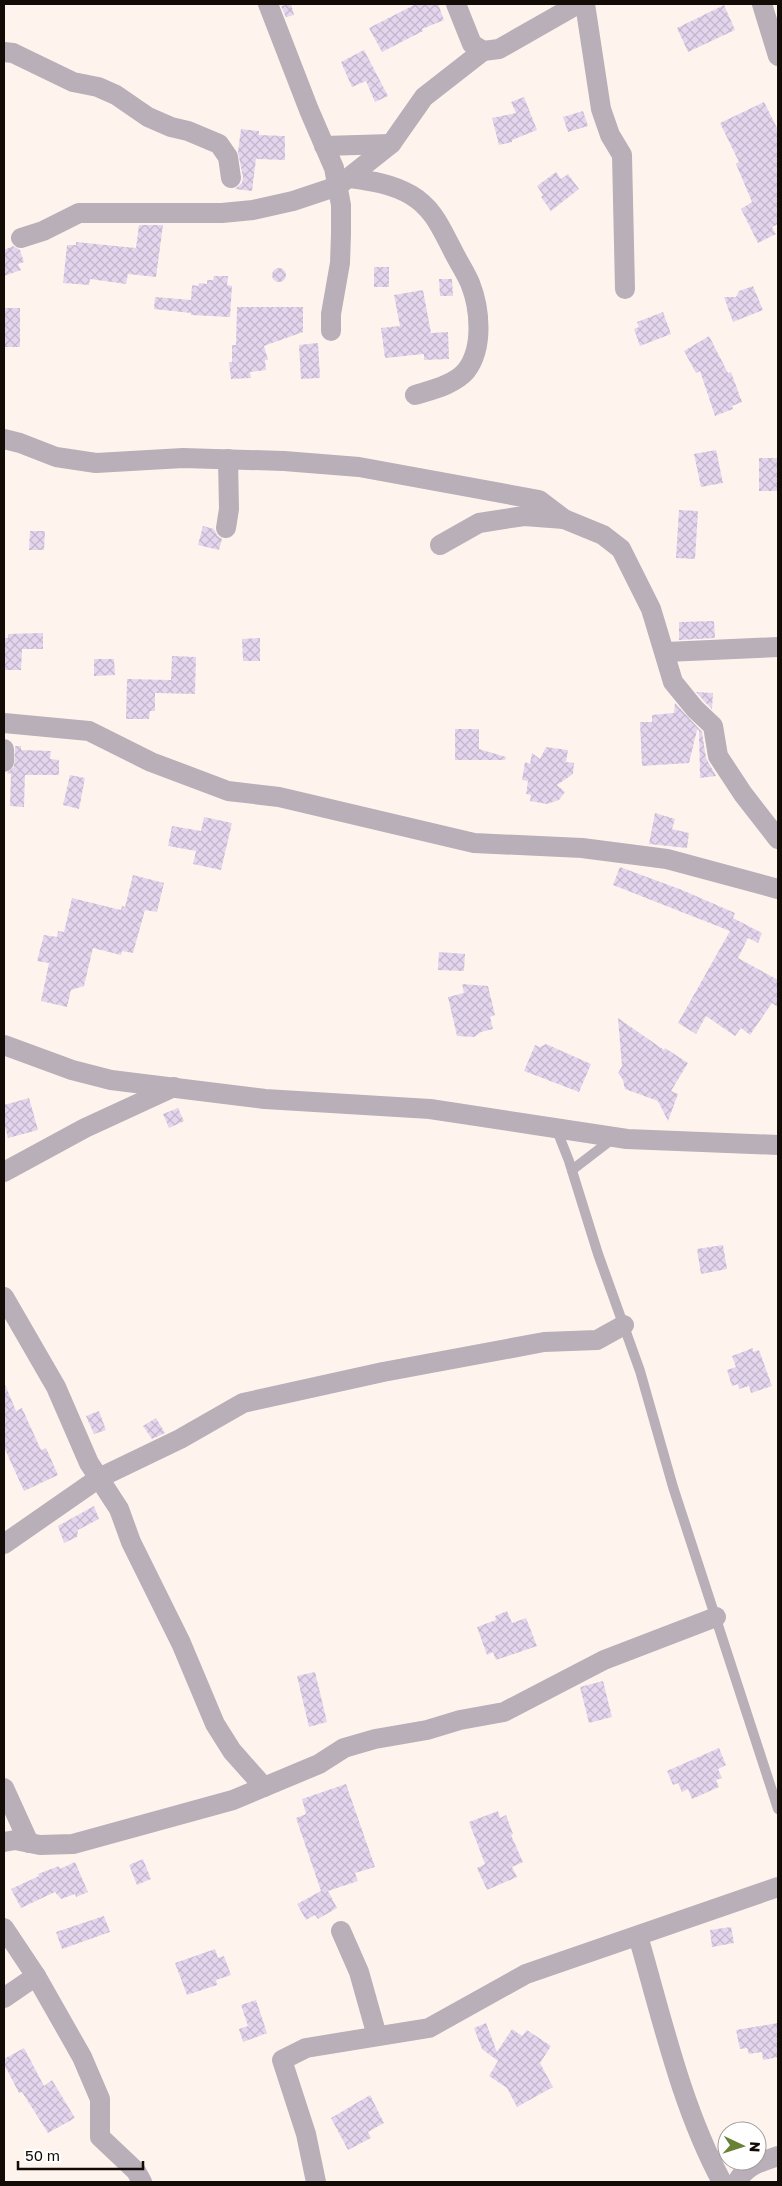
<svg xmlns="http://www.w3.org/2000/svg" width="782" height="2186" font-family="'Golos Text',sans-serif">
<defs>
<pattern id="building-cross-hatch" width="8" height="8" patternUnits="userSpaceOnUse" patternTransform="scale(1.25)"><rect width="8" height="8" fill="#e4d5ee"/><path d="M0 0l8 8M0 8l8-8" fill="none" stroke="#c3b6cb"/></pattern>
</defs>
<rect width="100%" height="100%" fill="#fff4ed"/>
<g fill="url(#building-cross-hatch)">
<polygon points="291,4 294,15 286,17 281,6"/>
<polygon points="416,4 438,4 444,20 422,29 423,31 382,52 369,28"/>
<polygon points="724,5 735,30 688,52 677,28"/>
<polygon points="364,50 388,96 375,102 366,81 352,87 341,62"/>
<polygon points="524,97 537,130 512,140 512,142 499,145 492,118 516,113 511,102"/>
<polygon points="764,102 778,130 778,224 772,227 776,234 758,243 741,209 752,202 736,164 739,162 720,123"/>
<polygon points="583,111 588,126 568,132 563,117"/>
<polygon points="241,129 259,131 259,135 285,136 285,160 256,159 252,191 235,189 242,183 243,177 238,152"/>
<polygon points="556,172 561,179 568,174 579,189 551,211 541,197 543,195 537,186"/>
<polygon points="139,225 163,225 156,277 128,274 126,284 90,279 89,285 63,283 67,245 76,245 76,242 136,248"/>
<polygon points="13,246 20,250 24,262 18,264 21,270 4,276 4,250"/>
<rect x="374" y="267" width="15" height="20"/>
<circle cx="279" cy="275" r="7"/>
<polygon points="214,276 228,276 227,285 232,286 230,317 191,315 191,313 154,309 155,297 191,300 192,285 198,286 199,283 207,284 207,280 213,280"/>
<polygon points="439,279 452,279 453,296 440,296"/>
<polygon points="753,286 763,310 733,322 724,297 736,297 739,291"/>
<polygon points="423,290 431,333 448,332 449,359 424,360 424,354 385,358 381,328 400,326 394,295"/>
<polygon points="237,307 303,307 303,332 264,346 268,360 265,360 266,370 250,372 251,378 231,379 229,362 232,362 232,345 236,345"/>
<rect x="4" y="308" width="16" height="39"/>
<polygon points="663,312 671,334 640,346 634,329 639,327 637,322"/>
<polygon points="709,336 728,373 731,372 742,402 732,406 733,409 715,416 700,371 696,373 684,351"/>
<polygon points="318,343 320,378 301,379 299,345"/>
<polygon points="716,450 723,483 701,487 694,454"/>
<rect x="759" y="458" width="19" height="33"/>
<polygon points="679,510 698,511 695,559 676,558"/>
<polygon points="203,526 214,529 217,535 222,539 219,550 198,545"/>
<polygon points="30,531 45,531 44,550 29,550"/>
<polygon points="714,621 715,638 679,640 679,622"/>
<polygon points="43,633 43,649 22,649 21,670 4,670 4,638 8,638 8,634"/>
<polygon points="260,638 260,661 243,661 242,639"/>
<polygon points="172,656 196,657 195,694 155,693 155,711 150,711 149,719 126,719 127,679 171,680"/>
<polygon points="94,659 114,659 115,675 94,676"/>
<polygon points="696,692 713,693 712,709 704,701"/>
<polygon points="675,703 702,732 706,758 716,776 700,778 699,730 697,730 689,763 642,766 640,722 652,722 652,715 674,713"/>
<polygon points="455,729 479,729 479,749 506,757 505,760 455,760"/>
<polygon points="15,746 21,746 21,750 51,751 50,759 59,760 59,775 25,775 24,807 10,806 11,774 7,773 14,767"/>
<polygon points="546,747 568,750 566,762 574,763 573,774 557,785 565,792 559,800 547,804 530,801 531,795 526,794 528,781 522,780 525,762 530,764 532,753 540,759"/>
<polygon points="70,775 85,778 79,809 63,805"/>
<polygon points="655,813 675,819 672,829 689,833 687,848 649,844"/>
<polygon points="204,817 232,823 221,870 193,864 196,851 168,846 172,826 201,831"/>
<polygon points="620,867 682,890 735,913 733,918 762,933 758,943 748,938 738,958 778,980 778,1007 772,1003 750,1035 741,1028 735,1036 706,1016 696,1034 678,1023 730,931 613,885"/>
<polygon points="133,875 164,883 157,912 145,910 133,953 122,951 121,955 93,948 84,986 71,990 67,1007 41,1001 49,963 37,961 44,935 57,937 58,931 64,932 72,898 121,910 122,906 125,907"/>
<polygon points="439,952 465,954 464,971 438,970"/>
<polygon points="462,984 488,986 495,1015 490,1017 493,1029 481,1032 474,1037 457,1036 448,997 464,993"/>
<polygon points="618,1018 664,1050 665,1048 688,1063 671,1091 678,1094 668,1121 658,1101 625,1089 623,1080 618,1073 622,1066"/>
<polygon points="546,1044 591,1064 579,1092 524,1071 535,1045 540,1047"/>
<polygon points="29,1098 38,1130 8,1138 4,1123 4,1105"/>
<polygon points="178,1108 184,1121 169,1128 163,1114"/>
<polygon points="723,1245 727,1269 701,1274 697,1249"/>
<polygon points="753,1348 753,1352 759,1350 772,1386 751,1393 749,1386 739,1389 738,1384 732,1386 727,1370 736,1367 732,1356"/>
<polygon points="4,1382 16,1411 22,1408 41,1450 46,1448 58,1475 24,1491 4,1447"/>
<polygon points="99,1411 106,1430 94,1434 86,1416"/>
<polygon points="156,1418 165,1433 152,1439 143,1426"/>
<polygon points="94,1506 99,1519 78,1530 77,1537 64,1543 58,1526"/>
<polygon points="507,1611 512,1623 526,1618 537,1646 496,1660 493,1652 487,1655 477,1627 496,1620 495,1616"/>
<polygon points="315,1672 327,1722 309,1727 297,1676"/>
<polygon points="603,1681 612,1717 589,1723 580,1687"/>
<polygon points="719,1748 726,1765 718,1769 722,1778 716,1780 719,1787 692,1799 688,1789 682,1792 678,1783 673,1785 667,1771"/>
<polygon points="346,1784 375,1867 355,1873 358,1881 328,1891 337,1908 318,1919 315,1915 306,1920 297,1904 321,1891 296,1818 306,1814 302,1799"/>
<polygon points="498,1811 500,1818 506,1815 513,1834 511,1835 523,1862 512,1867 517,1877 487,1890 477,1868 485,1864 469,1822"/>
<polygon points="143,1859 151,1879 137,1885 129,1865"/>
<polygon points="75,1862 88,1892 76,1897 75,1894 61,1899 55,1892 21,1908 11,1889 39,1876 38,1874 59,1866 60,1869"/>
<polygon points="104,1916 110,1932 62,1949 56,1932"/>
<polygon points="731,1927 734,1943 712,1947 710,1930"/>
<polygon points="215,1949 218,1958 224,1956 231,1975 216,1980 217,1985 187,1995 175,1963"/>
<polygon points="256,2000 267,2033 243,2042 239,2029 248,2026 241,2005"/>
<polygon points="486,2023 497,2052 512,2029 522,2036 527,2030 551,2046 540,2063 553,2087 517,2107 507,2088 489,2076 498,2061 482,2049 474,2028"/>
<polygon points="778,2023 778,2057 763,2060 762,2052 749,2054 747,2048 740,2049 736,2030"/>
<polygon points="24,2048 44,2086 52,2080 75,2118 48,2133 22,2092 19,2093 4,2064 4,2059"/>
<polygon points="370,2095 384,2123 368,2132 371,2138 348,2150 331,2118"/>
</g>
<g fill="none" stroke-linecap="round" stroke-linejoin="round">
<g stroke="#b8afb9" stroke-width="10">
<polyline points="556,1128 569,1161 598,1254 640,1371 673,1487 778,1809"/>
<polyline points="572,1170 615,1137"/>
</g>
<g stroke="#b8afb9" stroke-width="20">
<polyline points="268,4 309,110 334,168 341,205 341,234 340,263 331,314 331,331"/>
<polyline points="456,4 472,44 483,51 499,49 578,4"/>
<polyline points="585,4 601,109 610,135 622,155 625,289"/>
<polyline points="762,4 778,56"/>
<polyline points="4,52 13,53 73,82 98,87 116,95 148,117 171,127 188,131 219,144 228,157 231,178"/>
<polyline points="324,146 391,144"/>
<path d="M350,178C372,181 392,184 411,195C433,208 441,228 452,249C457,260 465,271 470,283C480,308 484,348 466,371C454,385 431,390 415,395"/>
<polyline points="21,238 43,231 79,213 222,213 253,210 293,201 338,186 391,144 424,97 483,51"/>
<polyline points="4,439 20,443 56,457 96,463 183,458 284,461 359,467 539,500 564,519"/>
<polyline points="226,528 229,509 228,459"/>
<polyline points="440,545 479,523 524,516 564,519 603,535 621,549 651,609 673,682 695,709 713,726 718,756 743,794 778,839"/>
<polyline points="666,652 778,647"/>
<polyline points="4,723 89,731 151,762 228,791 279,797 474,843 582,848 667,859 778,889"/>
<polyline points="4,749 4,762"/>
<polyline points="4,1045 72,1070 111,1080 265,1099 430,1109 627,1139 778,1145"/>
<polyline points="4,1172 85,1128 174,1087"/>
<polyline points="4,1297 56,1387 89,1463 119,1509 131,1542 181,1643 215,1724 232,1751 264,1787"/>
<polyline points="4,1544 99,1478 180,1439 243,1403 383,1372 544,1342 597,1340 624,1325"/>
<polyline points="4,1788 29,1843"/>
<polyline points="4,1842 15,1840 40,1845 73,1844 233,1800 319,1764 344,1748 375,1739 427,1730 460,1720 504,1712 604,1660 716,1617"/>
<polyline points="4,1928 36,1976 82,2057 100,2099 100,2137 136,2171 142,2182"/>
<polyline points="341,1931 359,1972 377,2036"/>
<path d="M638,1936C662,2018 681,2106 722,2182"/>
<polyline points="4,1998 36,1976"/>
<polyline points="316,2182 306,2134 282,2060 306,2048 429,2028 526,1974 778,1887"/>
<path d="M737,2182C746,2165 761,2162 778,2156"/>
</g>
</g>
<rect width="782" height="2186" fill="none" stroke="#130b06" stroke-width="10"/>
<g transform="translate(742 2146) rotate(94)"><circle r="24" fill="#ffffff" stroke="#a19d9b"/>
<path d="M0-4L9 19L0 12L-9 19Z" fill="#688134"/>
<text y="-8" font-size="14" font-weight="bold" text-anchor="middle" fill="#130b06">N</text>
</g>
<path d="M18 2161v8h125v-8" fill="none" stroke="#130b06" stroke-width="2.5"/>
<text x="25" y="2161" font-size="15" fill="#130b06" stroke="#ffffff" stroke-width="4" paint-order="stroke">50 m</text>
</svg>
